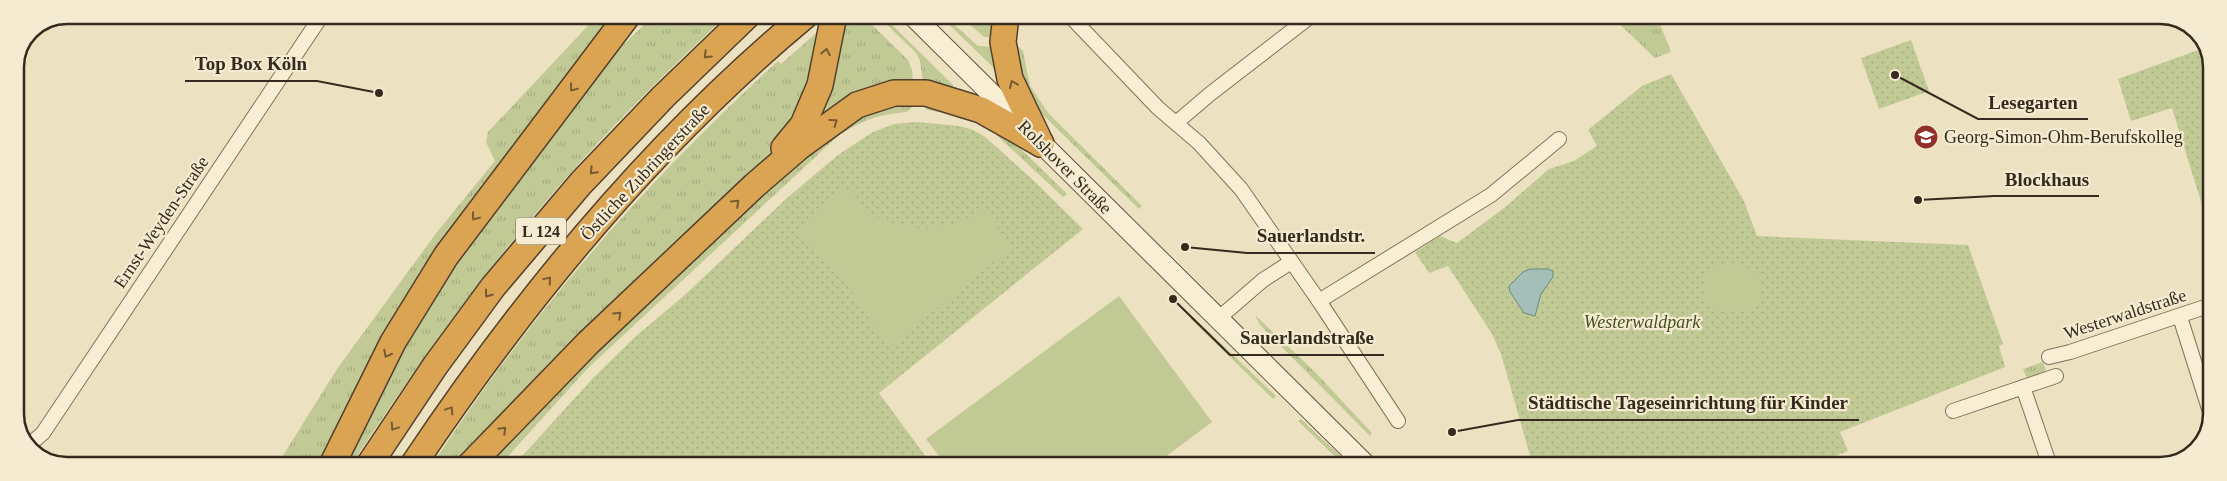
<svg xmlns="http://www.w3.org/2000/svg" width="2227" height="481" font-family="Georgia,serif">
<defs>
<pattern id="grass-tufts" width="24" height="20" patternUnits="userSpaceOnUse" patternTransform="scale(1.25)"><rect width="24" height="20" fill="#c1ca95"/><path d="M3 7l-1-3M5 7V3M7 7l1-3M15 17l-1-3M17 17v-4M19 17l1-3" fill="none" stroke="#a6ae80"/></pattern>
<pattern id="park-dots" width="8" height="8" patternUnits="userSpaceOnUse" patternTransform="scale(1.25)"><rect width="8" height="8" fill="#c1ca95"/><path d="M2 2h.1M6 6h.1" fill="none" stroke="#a6ae80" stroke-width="1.8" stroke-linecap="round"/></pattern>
</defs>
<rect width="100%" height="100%" fill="#ece1c1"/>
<g fill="url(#grass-tufts)">
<polygon points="598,15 617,15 472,198 422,268 386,332 323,465 277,465 337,369 437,232 495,161 486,142 488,132"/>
<path d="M654,15H727C664,74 603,134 547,200C475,283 412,373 351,465L348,464L379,395L441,277L612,56Z"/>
<polygon points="842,15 862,15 908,60 912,70 913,82 819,120"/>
<polygon points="877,15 882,15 953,85 953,87 923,83 920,61 916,53"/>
<polygon points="939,15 944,15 978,46 996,47 997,71"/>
<polygon points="959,15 995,15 994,37 984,37"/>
<polygon points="1611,16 1657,16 1671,52 1655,58"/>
<path d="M823,27L806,99L774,151L756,171L495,422L456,465H432C529,316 646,181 778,61L781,64Z"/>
<polygon points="1011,44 1017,45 1023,51 1030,86 1049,114 1142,206 1139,209 1038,110 1028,94"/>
<path d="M924,98C985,105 1024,153 1067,194L1063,197L991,130L963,116L927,110L923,104Z"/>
<path d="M879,105H914L907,112C876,115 865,119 838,136L587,369L500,465H486L594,354L811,148Z"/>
<polygon points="1255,315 1315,372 1372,433 1370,436 1260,325"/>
<polygon points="1193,317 1276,396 1273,399 1191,319"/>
<polygon points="2043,362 2046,371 2027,378 2023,369"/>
<polygon points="1301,419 1351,466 1345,466 1298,421"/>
</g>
<g fill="url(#park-dots)">
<polygon points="1911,40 1929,91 1879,109 1861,58"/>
<polygon points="2204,48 2212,68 2211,234 2172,108 2131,121 2118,79"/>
<polygon points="1671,74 1744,201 1757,236 1968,245 2003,344 1999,346 2005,367 1840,432 1848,451 1810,466 1533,466 1501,354 1492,334 1448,266 1429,273 1415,252 1440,236 1457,243 1504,208 1549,169 1574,161 1597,146 1588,130 1642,86"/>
<polygon points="916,122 960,126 973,130 984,136 1032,179 1083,229 879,393 932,465 514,465 594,377 635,337 687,293 787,198 838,155 873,132 894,124"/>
</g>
<g fill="#c1ca95">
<path d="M842,189H850C857,197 863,207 871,213C894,230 932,231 958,223C967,220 977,212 985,207L1010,248L891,346L870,320L853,293L801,234L807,223Z"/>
<path d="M1729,263C1780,267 1765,324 1722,310C1714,308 1708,303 1704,296V279L1715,268Z"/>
<polygon points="1119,296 1212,422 1153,466 946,465 926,439"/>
</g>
<polygon fill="#a3bfb8" stroke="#6b8c85" points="1530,269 1548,269 1553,271 1553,277 1541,294 1535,316 1524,313 1510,292 1509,286 1523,272"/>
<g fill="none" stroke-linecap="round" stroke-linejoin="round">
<defs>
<g id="street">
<polyline points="1069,15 1158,108 1199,143 1241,189 1319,301 1398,421"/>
<polyline points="1176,123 1210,94 1311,16"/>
<polyline points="1319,301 1491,195 1559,139"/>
<polyline points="2180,317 2211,415"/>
<polyline points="1219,318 1263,280 1291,262"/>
<polyline points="2049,357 2070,352 2211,305"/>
<polyline points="2023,387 2050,466"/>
<polyline points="1953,411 2056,376"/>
<polyline points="28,446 43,433 322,15"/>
</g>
<polyline id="secondary" points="912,15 1367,466"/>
<g id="highway">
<polyline points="1006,15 1003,42 1010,79 1041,144"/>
<polyline points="784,148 803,125 820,85 834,15"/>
<polyline points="332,465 393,342 446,256 628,15"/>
<polyline points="369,465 435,366 493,287 581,183 663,97 748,15"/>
<path d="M413,465C524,299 652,143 806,15"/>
<polyline points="470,465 588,343 755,185 799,147 857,105 894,93 926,93 981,110 1041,144"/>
</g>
</defs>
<use href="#street" stroke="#857259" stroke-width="16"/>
<use href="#secondary" stroke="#67533c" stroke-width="22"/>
<use href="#highway" stroke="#53402d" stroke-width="28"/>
<use href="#street" stroke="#f7eed4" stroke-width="14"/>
<use href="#secondary" stroke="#f7eed4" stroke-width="20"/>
<use href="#highway" stroke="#daa453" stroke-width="25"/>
</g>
<defs><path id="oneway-chevron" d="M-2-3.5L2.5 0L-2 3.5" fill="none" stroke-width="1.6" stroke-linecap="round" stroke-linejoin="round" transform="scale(1.25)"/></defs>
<g stroke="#775b33">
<use href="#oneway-chevron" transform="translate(826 52) rotate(-79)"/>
<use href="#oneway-chevron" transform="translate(707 55) rotate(136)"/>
<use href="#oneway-chevron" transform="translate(1013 84) rotate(-113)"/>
<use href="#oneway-chevron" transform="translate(573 88) rotate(127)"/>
<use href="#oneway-chevron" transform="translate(834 122) rotate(-36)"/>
<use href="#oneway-chevron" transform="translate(593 171) rotate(134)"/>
<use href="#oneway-chevron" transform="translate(736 203) rotate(-44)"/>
<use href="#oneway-chevron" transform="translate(475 217) rotate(127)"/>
<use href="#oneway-chevron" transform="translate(548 280) rotate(-50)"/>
<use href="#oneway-chevron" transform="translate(488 294) rotate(126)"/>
<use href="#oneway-chevron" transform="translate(618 315) rotate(-44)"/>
<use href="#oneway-chevron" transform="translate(387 354) rotate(117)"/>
<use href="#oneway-chevron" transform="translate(450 410) rotate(-56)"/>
<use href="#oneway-chevron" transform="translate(394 427) rotate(124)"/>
<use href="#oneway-chevron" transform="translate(503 430) rotate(-45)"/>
</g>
<defs>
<symbol id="school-disc" viewBox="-11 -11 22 22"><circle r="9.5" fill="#922f2b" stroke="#f4ebd0"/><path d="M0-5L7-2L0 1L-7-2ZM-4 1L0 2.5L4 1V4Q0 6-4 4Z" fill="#fff"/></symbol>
</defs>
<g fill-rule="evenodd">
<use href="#school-disc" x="1912" y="123" width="28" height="28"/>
</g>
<g text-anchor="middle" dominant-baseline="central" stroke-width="4.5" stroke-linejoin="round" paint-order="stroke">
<rect fill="#f4ebd0" stroke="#6e6453" stroke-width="1" x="516" y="217.5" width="50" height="27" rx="4"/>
<g font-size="16" font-weight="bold" fill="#352a1d">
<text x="541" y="231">L 124</text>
</g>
<g font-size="18" fill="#352a1d" stroke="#f4ebd0" text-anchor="start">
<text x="1944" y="137">Georg-Simon-Ohm-Berufskolleg</text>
</g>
<g font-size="18" fill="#352a1d" stroke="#f4ebd0">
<text transform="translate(1065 167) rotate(45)">Rolshover Straße</text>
<text transform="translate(645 172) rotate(-47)">Östliche Zubringerstraße</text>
<text transform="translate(161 222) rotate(-56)">Ernst-Weyden-Straße</text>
<text transform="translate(2125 314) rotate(-18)">Westerwaldstraße</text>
</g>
<g font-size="18" font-style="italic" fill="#445124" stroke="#f4ebd0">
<text x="1642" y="322">Westerwaldpark</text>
</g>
</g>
<path d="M0 0H2227V481H0ZM67 24H2160A43 43 0 0 1 2203 67V414A43 43 0 0 1 2160 457H67A43 43 0 0 1 24 414V67A43 43 0 0 1 67 24Z" fill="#f4ebd0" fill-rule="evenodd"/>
<path fill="none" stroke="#352a1d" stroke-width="2.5" d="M67 24H2160A43 43 0 0 1 2203 67V414A43 43 0 0 1 2160 457H67A43 43 0 0 1 24 414V67A43 43 0 0 1 67 24Z"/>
<path fill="none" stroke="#352a1d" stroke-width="2" d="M379 93L317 81H185M1895 75L1978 119H2088M1918 200L1994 196H2099M1185 247L1247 253H1375M1173 299L1230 355H1384M1452 432L1518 420H1859"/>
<g fill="#352a1d" stroke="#f4ebd0" stroke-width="2">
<circle cx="379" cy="93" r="5"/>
<circle cx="1895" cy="75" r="5"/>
<circle cx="1918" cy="200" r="5"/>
<circle cx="1185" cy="247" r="5"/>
<circle cx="1173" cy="299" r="5"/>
<circle cx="1452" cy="432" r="5"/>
</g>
<g font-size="19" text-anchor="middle" font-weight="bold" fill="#352a1d" stroke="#f4ebd0" stroke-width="4.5" stroke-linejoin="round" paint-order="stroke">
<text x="251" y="70">Top Box Köln</text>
<text x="2033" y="109">Lesegarten</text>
<text x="2047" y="186">Blockhaus</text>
<text x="1311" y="242">Sauerlandstr.</text>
<text x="1307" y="344">Sauerlandstraße</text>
<text x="1688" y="409">Städtische Tageseinrichtung für Kinder</text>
</g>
</svg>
